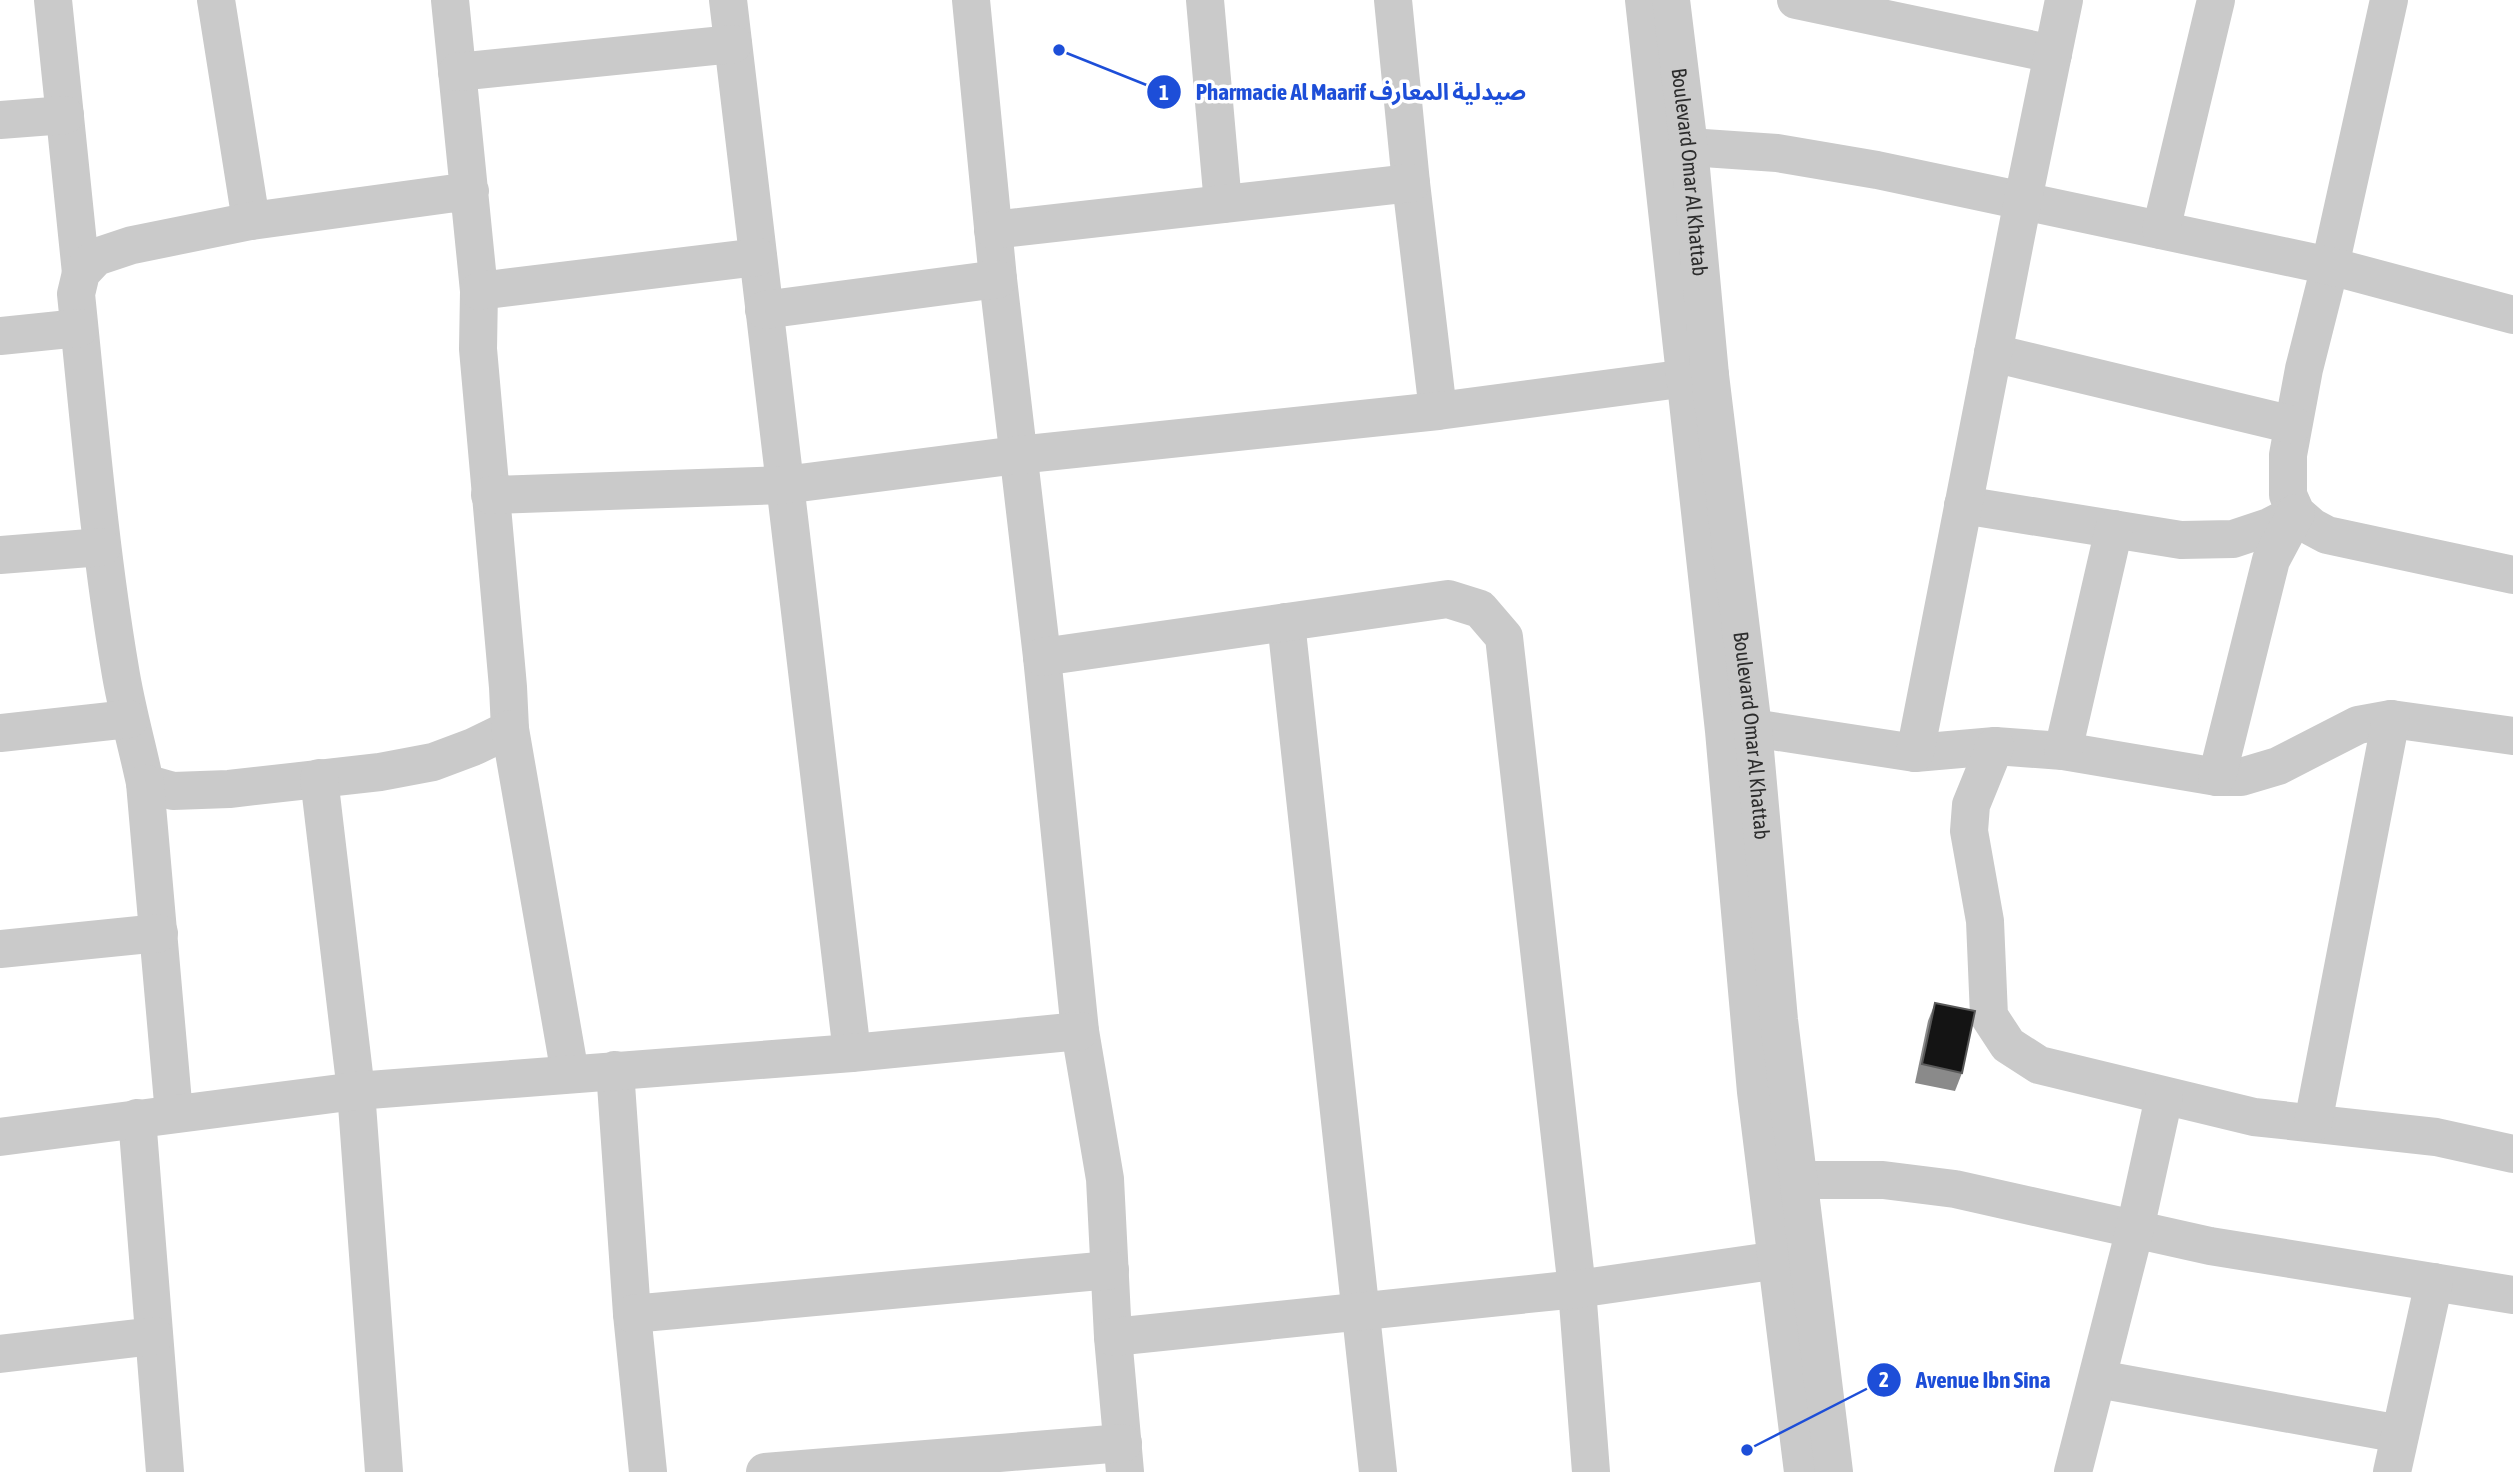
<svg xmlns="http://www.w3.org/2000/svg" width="2513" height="1472" font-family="'Asap Condensed','Noto Sans Arabic',sans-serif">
<rect width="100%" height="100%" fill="#fff"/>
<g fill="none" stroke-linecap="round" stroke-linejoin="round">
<g stroke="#cacaca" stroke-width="38">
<polyline points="53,0 81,273"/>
<polyline points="216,0 251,221"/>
<path d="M450,0L479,291L478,349L508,687L510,729L473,747L433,762L380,772L229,789L173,791L145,783C137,745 126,707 120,669C99,545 89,419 76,294L81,273L96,257L132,245L251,221L470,191"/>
<polyline points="728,0 852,1053"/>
<polyline points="971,0 998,279 1042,657 1080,1031 1105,1179 1113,1337 1125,1472"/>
<polyline points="1205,0 1223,204"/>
<polyline points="1393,0 1411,183 1438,411"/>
<polyline points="1796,0 2053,54"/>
<polyline points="2389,0 2330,266 2304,369 2288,455 2288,495 2296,513 2312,527 2327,535 2513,575"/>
<polyline points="457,72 733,44"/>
<polyline points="0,120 65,115"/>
<polyline points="1689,147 1777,153 1877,170 2330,266 2513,315"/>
<polyline points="993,230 1411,183"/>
<polyline points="2161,230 2216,0"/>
<polyline points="479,291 758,257"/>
<polyline points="764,310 998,279"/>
<polyline points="0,336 79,328"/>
<polyline points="1993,353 2293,425"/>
<polyline points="490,495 784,485 1017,455 1438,411 1710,375"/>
<polyline points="1963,505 2181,540 2233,539 2269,527 2296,513"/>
<polyline points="0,555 102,547"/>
<polyline points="1286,622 1378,1472"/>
<polyline points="1042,657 1448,599 1480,609 1504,637 1577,1289 1591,1472"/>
<polyline points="1753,728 1915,753 1995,746 2063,751 2217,777 2241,777 2278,766 2358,725 2391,719 2513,736"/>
<polyline points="510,729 570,1074"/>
<polyline points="0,733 129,719"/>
<polyline points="1995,746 1971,805 1969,831 1985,921 1989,1016 2008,1045 2039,1065 2254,1117 2436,1137 2513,1154"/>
<polyline points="2063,751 2114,529"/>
<polyline points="1915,753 2023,200 2064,0"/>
<polyline points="2217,777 2271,560 2296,513"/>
<polyline points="319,778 356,1091 384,1472"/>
<polyline points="145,783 174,1114"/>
<polyline points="0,949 159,933"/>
<polyline points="615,1070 632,1314 648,1472"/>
<polyline points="137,1118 165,1472"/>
<polyline points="2313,1123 2391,719"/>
<polyline points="0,1137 356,1091 852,1053 1080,1031"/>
<polyline points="1799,1180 1883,1180 1955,1189 2210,1246 2513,1295"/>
<polyline points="632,1314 1110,1270"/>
<polyline points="1113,1337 1577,1289 1778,1260"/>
<polyline points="0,1354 154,1336"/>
<polyline points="2098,1379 2400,1434"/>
<polyline points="765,1472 1123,1443"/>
<polyline points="2073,1472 2135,1229 2164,1097"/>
<polyline points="2392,1472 2434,1282"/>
</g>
<g stroke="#cacaca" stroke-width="38">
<polyline points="1644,0 1724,731 1756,1092 1803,1472"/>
<path id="s1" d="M1671,0L1689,147L1710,375L1753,728L1779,1020L1834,1472"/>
</g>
</g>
<polygon fill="#8a8a8a" points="1935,1003 1962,1073 1955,1091 1915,1083 1928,1021"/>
<polygon fill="#141414" stroke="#5a5a5a" stroke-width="2" points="1935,1003 1975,1011 1962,1073 1922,1064"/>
<g text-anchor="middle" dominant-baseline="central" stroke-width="7" stroke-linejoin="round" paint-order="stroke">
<g font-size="21" fill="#2d2d2d" stroke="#fff">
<text stroke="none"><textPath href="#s1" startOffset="173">Boulevard Omar Al Khattab</textPath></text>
<text stroke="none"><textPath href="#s1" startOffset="740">Boulevard Omar Al Khattab</textPath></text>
</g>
</g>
<path fill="none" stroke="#1d4ed8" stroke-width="2.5" d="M1059 50L1164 92M1747 1450L1884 1380"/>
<g fill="#1d4ed8" stroke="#fff" stroke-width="2.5">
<circle cx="1059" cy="50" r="7"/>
<circle cx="1747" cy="1450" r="7"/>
<circle cx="1164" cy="92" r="18"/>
<circle cx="1884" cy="1380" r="18"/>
</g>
<g font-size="21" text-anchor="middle" font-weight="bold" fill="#fff">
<text x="1164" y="100">1</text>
<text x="1884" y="1387">2</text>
</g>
<g font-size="23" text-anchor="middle" font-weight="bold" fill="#1d4ed8" stroke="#fff" stroke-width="7" stroke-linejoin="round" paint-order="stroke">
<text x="1361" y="100">Pharmacie Al Maarif صيدلية المعارف</text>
<text x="1983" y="1388">Avenue Ibn Sina</text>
</g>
</svg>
